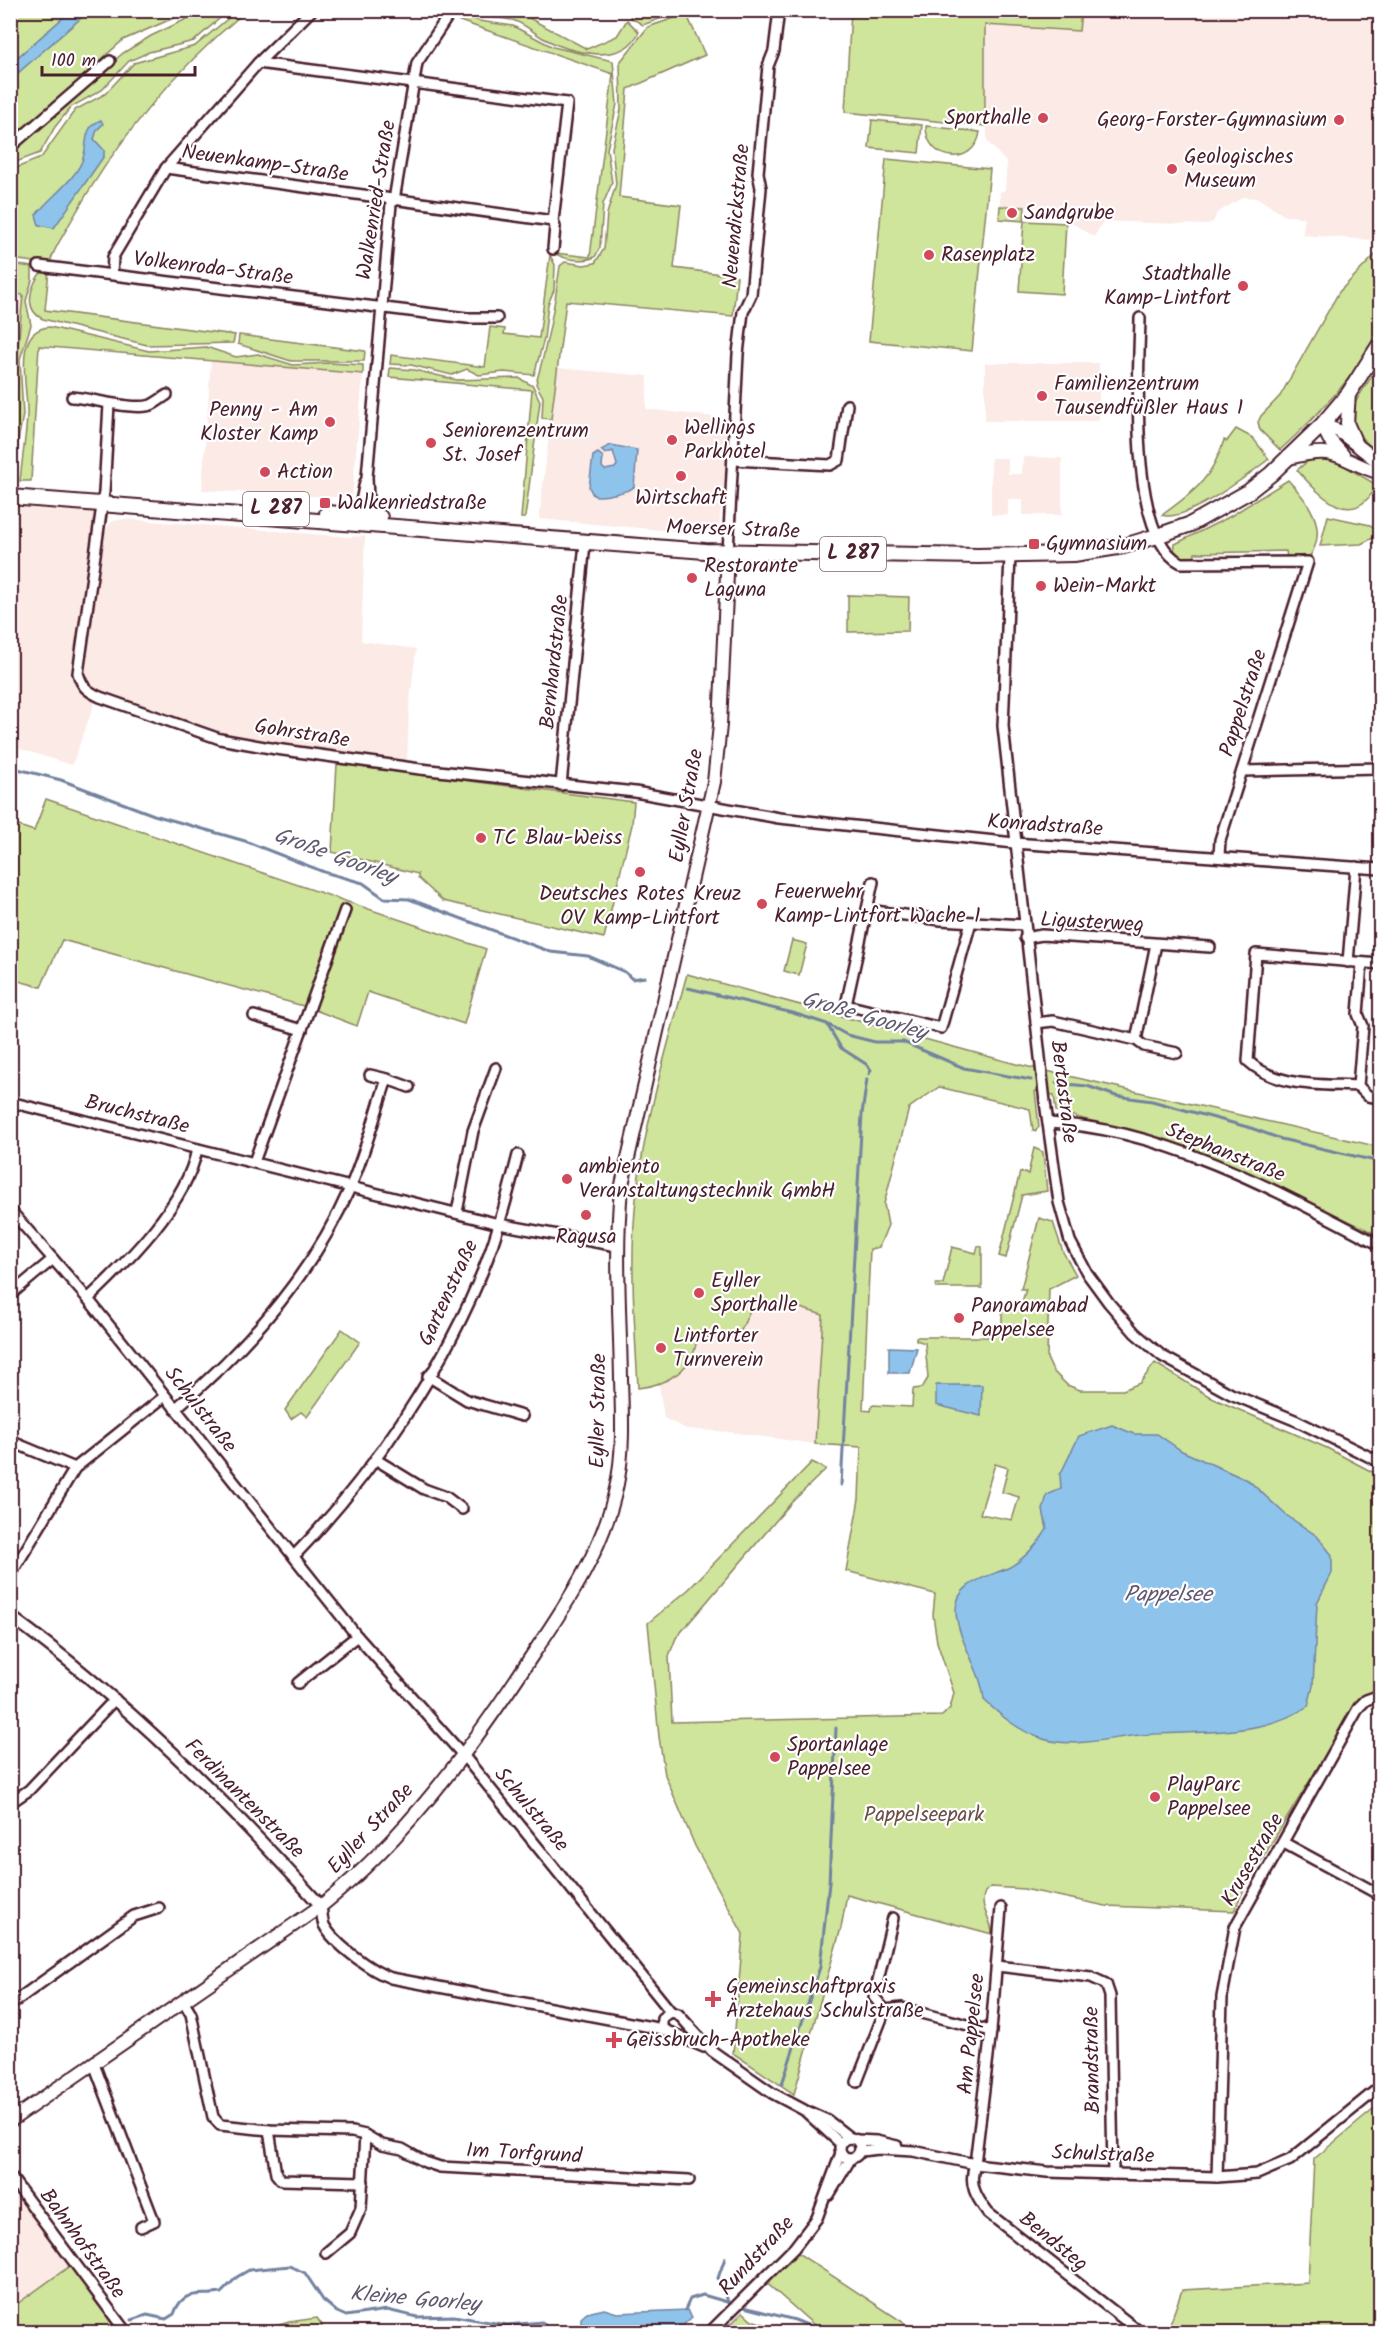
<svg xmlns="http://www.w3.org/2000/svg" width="1391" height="2343" font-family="Kalam,sans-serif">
<rect width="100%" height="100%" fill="#fff"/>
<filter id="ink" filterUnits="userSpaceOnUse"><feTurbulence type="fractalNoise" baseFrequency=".0167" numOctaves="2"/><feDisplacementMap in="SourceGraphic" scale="12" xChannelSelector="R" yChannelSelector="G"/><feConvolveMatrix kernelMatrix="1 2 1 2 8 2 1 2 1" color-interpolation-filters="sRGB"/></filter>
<g filter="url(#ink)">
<g fill="#fbeae5">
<polygon points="1081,10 1368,11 1380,18 1380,232 1373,240 1303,235 1304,217 1285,216 1258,198 1243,197 1217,213 1213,222 1205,225 1103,221 1094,237 1049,208 1000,205 1000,192 1005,190 1007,163 987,141 985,25 1079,31"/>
<polygon points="11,293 23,294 11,419"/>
<polygon points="211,361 363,374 352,498 202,490"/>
<rect x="985" y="363" width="114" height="58"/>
<polygon points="557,368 648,376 646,409 731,419 718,535 539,519"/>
<polygon points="1023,457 1062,458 1062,515 1023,515 1023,499 1008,499 1008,515 991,515 991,458 1008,458 1008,474 1022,474"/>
<polygon points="10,501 101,507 79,676 96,699 72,765 11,746"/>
<polygon points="125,519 349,537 365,536 361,641 416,649 409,709 407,761 273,745 223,736 90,686 83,674 98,558 102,538 109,525 113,521"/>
<polygon points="751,1300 779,1305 781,1302 823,1315 815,1444 731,1432 686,1429 664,1418 659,1385 667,1381 697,1349 697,1337 727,1338"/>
<polygon points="10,2191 74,2263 11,2309 10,2309"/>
</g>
<g fill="#cfe59b" stroke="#8c8263" stroke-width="1.5" fill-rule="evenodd">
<polygon points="11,11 71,11 11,63"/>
<polygon points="89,11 190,11 123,40 11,141 10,79"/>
<polygon points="191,11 228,11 194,41 149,52 129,61 102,90 71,107 55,127 40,153 11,164 10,150 123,53 151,36 193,16"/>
<path d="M237,11H246C176,69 115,142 70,223C64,235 52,250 50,264L11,259V170L41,158L75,110L105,94L134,63L195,46Z"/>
<path d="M470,11H516L587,49L617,36L627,20L639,32C623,67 570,53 543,38C533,32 526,25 515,21C500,16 484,20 470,11Z"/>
<polygon points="634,11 634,10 681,11 643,25 630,17"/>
<path d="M695,11L687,15L705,55L628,89L619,197L681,205L674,268L737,276L733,316L566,301L551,419L542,418L543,397L536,384C547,345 555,305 560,266L565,262L584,265L595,263L604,249L607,214L616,184L612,148L621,110L620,62L648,27Z"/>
<polygon points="851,11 851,10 1081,11 1079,31 985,25 985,126 845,112"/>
<path d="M462,13L479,21L513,26L553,47L613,61L617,104L607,149L612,183L603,204L600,247L595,257C584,262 563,260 555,253L590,257L613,74L457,20Z"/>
<polygon points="872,120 922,125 919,153 869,148"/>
<path d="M926,126L980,132C975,167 926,163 926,126Z"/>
<polygon points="886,159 990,169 972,351 869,341"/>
<polygon points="1000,206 1025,207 1024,221 1066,223 1062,294 1019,291 1024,221 999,219"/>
<path d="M1380,250C1381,267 1385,314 1380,328C1366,366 1310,423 1280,450L1260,430L1258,422L1261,416L1280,396L1339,292Z"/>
<polygon points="550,255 555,265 554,290 548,304 544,339 534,375 504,372 479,375 467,369 452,375 411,365 390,364 391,355 485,367 490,327 505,329 504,334 539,338"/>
<polygon points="11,264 32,267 32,280 26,301 31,325 20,359 23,415 18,441 16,480 11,480 11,418 23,295 11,293"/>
<path d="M43,270H49L45,310L235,335L233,343L147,345L43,319C22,309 31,284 43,270Z"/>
<path d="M50,327L149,351L206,347L236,357L258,354L293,365L329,363L363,365V374L39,346L31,481H20C22,459 26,437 27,416C29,391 10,329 50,327Z"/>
<polygon points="239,335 365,351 364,361 291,361 238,344"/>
<path d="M1380,363V453C1330,419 1357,403 1380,363Z"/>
<polygon points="390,368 414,370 457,380 519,378 533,386 540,401 525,518 521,518 532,390 389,377"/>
<path d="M1236,429L1253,438L1269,459C1251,473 1184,524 1162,515C1194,492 1212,479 1224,440L1227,441Z"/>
<path d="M1319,457L1336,461L1377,485C1352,533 1319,494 1297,470L1308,461Z"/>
<path d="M1288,480C1307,500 1329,527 1310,556L1287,558L1286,551L1195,553L1194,559H1181L1174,552L1175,544L1229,517Z"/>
<polygon points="1328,516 1370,525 1377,530 1377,536 1361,544 1320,546"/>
<polygon points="848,595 909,597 908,631 848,632"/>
<polygon points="337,764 634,802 632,825 604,938 443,901 418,878 418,874 332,852"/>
<polygon points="46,799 486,949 464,1024 368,992 357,1026 307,1007 62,940 41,987 11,979 10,823 34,831"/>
<polygon points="792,940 807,944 799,975 784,971"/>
<path d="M687,974L1016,1064L1380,1147V1236L1253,1175L1201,1154L1056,1111L1054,1095L1035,1091L1039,1127L1035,1131L1033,1130L1030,1109L939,1087L909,1108L884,1204L888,1225L879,1247L870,1249L863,1410L871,1411L872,1405L912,1407L913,1389L922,1388L928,1378L925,1343L916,1340V1337H989V1333L1002,1331V1302L1010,1305L1009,1309L1013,1311L1015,1306L1020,1308L1026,1289H1021L1039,1218L1053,1222L1063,1252L1076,1275L1049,1289L1047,1358L1053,1371L1067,1385L1080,1390H1123L1140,1383L1155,1363L1212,1398L1327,1448L1380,1476V1557L1377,1563L1380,1566V1688L1364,1696L1357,1703L1245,1887L1234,1911L1106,1906L1024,1889L991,1887L985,1892C978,1908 992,1917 992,1934L847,1895L841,1928L794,2094L733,2053L743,1934L695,1846L665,1775L659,1737L648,1623L689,1589L812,1462L826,1469L791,1503L676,1638L669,1656L672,1722L942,1716L950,1708L954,1693L937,1642L933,1615L935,1594L846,1571L859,1499L861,1447L815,1444L823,1315L781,1302L779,1305L751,1300L750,1310L739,1335L727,1338L697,1337C695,1369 667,1385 638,1388C635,1329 630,1269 635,1210C641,1135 667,1047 687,974ZM995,1464L1008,1468L1002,1492L1019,1497L1012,1520L980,1514Z"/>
<polygon points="1034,1148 1043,1152 1047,1191 1022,1195 1006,1258 999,1256 1020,1172 1028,1174"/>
<polygon points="978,1246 982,1247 982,1288 936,1288 936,1284 943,1284 952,1247 976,1253"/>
<polygon points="342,1329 360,1342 307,1417 301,1412 291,1419 285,1410"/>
<polygon points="1380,2104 1380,2332 1167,2332 1182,2290 1308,2283 1314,2159"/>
<polygon points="794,2248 799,2254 918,2332 822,2332 762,2279"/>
<polygon points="74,2263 126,2332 11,2332 10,2309"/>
<polygon points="743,2312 752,2320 787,2332 723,2332"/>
<polygon points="317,2318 322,2325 321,2332 255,2332 289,2322"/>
</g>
<g fill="#8ec4ec" stroke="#73829f" stroke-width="1.5">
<polygon points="71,11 89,11 11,79 11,63"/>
<path d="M101,120L103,124L97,130L94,139L104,150V156L54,228L39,225L36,215C50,197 74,181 82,161C89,145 81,128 101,120Z"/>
<path d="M611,445L637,450L634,487C628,492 601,498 593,495L589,487L593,456L598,453L603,457L602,467L605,470L615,468L617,465L613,451L605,454L601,450Z"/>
<polygon points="889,1347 917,1348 910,1373 889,1373"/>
<polygon points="936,1385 982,1385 981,1416 936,1405"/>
<path d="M1112,1425L1134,1434H1157L1182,1451L1249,1481L1286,1515L1317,1536L1332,1555V1573L1317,1603L1313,1686L1308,1706C1259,1739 1196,1730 1140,1735C1108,1738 1071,1749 1040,1738C1018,1730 1001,1716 984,1700C981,1668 959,1644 956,1613C954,1582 988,1577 1008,1568C1022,1561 1039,1543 1047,1529L1043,1510L1047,1495L1061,1489L1060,1475L1079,1436Z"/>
<polygon points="604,2309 617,2313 687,2310 692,2317 676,2332 589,2332 581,2324 581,2318 587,2313"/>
</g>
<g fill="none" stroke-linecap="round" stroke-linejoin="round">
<g stroke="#73829f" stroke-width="3">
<polyline points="10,767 61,780 154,815 245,841 324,872 363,883 384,898 409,899 551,952 588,956 625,972 632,979 645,977"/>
<polyline points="688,988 793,1013 827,1024 847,1035 875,1042 903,1042 964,1068 1031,1080"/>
<polyline points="828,1026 841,1048 866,1064 871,1070 869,1074"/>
<polyline points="1056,1083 1087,1086 1116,1096 1152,1101 1251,1128 1281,1139 1380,1162"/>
<polyline points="841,1485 862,1114 867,1079"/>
<polyline points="782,2084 820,1967 829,1883 836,1728"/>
<polyline points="725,2258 718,2278 725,2290 728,2303"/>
<polyline points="740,2306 795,2320 824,2332"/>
<polyline points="685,2310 690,2299 703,2295 734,2304"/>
<path d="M132,2320L147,2315L166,2319L174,2314C183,2288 198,2297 221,2293L237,2277L249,2270L290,2266L305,2273L323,2300L337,2312L346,2316L387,2310L417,2317L454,2316L507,2325L542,2322L551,2332"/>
</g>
<defs>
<g id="minor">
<polyline points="10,147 110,61"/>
<polyline points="166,168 553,221 567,103 258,63"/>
<polyline points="553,221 555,227 553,249"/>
<polyline points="39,266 467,318 497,318"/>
<polyline points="112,274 113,257 166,168 258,63 312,10"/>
<path d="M1140,318C1139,371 1127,537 1181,563L1308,562L1220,840L1219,856"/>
<path d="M72,397C91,398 134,411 151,405C156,403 162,398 167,395"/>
<path d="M109,404L104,492L78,673C82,687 87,691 100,697L220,739L276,749L420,769L635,792L779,818L1014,843L1380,869"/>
<polyline points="734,460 830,465 839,460 847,405"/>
<polyline points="369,520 367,477 391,204 394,200 417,63 452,10"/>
<polyline points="357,521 365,482"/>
<polyline points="728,552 738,354 743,312 751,295 761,188 758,173 768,66 774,51 779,10"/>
<polyline points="1010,556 1003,726 1045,1102 1059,1202 1070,1241 1087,1273 1109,1303 1135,1333 1162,1356 1231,1394 1297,1421 1380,1462"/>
<polyline points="1242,771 1380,768"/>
<polyline points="561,785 585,543"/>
<polyline points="873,882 846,1005 941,1028 971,922"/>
<polyline points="868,910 941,920 1024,925"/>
<polyline points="1025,938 1042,935 1210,947"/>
<polyline points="1348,962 1356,867"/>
<polyline points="1362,963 1358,1014 1363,1026 1358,1086 1368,1096 1380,1098"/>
<polyline points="254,1016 302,1030"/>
<polyline points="1036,1023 1053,1021 1136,1040 1144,1046 1177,1053"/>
<polyline points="1136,1040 1156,944"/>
<polyline points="370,1075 387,1079"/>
<path d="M1358,1086C1321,1084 1277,1088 1248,1061L1256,954L1380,964"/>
<polyline points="10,1102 499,1224 617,1246"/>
<path d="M1048,1123C1161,1127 1282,1193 1380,1245"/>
<polyline points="254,1162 345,910"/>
<polyline points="10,1210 88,1299 357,1636 463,1755 671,2012 678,2014 712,2051 772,2093 804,2110 841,2144"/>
<polyline points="457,1212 473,1131 496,1068"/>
<polyline points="10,1295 53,1259"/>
<path d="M88,1299C127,1262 187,1203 197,1149"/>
<polyline points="428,1376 467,1400 522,1416"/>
<path d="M175,1409C247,1348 312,1275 350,1188C365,1153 375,1115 387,1079L409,1087"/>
<polyline points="10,1441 75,1468"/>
<polyline points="375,1459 424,1489 446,1497 462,1509"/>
<path d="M294,1556C371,1477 448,1363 487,1260C500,1226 509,1190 518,1155"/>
<polyline points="10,1576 75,1468 165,1396"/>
<polyline points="298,1683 357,1636"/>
<polyline points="10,1803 29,1790 115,1699"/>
<polyline points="1284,1843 1380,1895"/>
<path d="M321,1906C322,1911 322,1920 324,1925C334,1944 371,1971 391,1978L662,2029L704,2047"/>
<path d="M1001,1908L991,2031L975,2164C968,2184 976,2197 988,2213L1140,2332"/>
<polyline points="997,1966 1091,1977 1106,1984 1110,1996 1113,2174"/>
<polyline points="183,2001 191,2014 213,2117 220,2125 269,2130 352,2132 365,2135 382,2145 402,2149 425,2162 440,2167 689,2180"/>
<polyline points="10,2005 134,1916 159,1908"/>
<polyline points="885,2010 874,1997 893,1918"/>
<polyline points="662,2029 662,2018 671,2012"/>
<polyline points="94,2064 154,2221 141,2227"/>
<polyline points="857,2082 885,2010 902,2008 991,2031"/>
<polyline points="809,2112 827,2120 850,2138"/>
<polyline points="269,2130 276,2174 281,2180 363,2182"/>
<circle cx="850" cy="2148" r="10"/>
<polyline points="857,2140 876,2141 897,2146"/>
<polyline points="860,2151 879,2149 913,2151 975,2164 1047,2172 1217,2177 1257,2174 1290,2160 1380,2087"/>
<polyline points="10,2176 126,2332"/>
<polyline points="1217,2177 1222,1997 1235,1927 1359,1707 1366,1700 1380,1695"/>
<polyline points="829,2195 851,2158"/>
<polyline points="326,2253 350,2233 361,2208 365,2135"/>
<polyline points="710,2332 794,2248 817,2218 841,2153"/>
</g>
<path id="tertiary" d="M10,1616C123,1698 227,1802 321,1906"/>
<g id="secondary">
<polyline points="1349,393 1347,423 1354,439"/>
<polyline points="1322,425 1339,431 1380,463"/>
<polyline points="1322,425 1329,439 1343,455"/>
<path d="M1289,458C1341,445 1336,459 1380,473"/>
<path d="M10,2121L321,1906C406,1838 472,1747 531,1657C568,1602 604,1549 617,1484C624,1450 622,1414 621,1379C620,1315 615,1253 621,1189L714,782L720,725L728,552"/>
</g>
<g id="primary">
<polyline points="10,497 705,551 978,556 1074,554 1124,546 1157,536 1191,524 1248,492 1271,474 1322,425 1349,393 1380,344"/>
<polyline points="327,513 380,517"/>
</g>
</defs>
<use href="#minor" stroke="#4a1f2b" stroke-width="14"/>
<use href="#tertiary" stroke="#4a1f2b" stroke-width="15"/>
<use href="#secondary" stroke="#4a1f2b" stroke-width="16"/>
<use href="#primary" stroke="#4a1f2b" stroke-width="18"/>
<use href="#minor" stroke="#fff" stroke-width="9"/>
<use href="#tertiary" stroke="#fff" stroke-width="10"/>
<use href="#secondary" stroke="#fff" stroke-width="12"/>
<use href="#primary" stroke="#fff" stroke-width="14"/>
</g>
</g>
<g fill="#d1495b" stroke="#fff" stroke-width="2">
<circle cx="1043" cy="118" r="6"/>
<circle cx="1339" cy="120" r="6"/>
<circle cx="1172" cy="169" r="6"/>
<circle cx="1012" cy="213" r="6"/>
<circle cx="929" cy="255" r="6"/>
<circle cx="1243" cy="286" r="6"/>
<circle cx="1042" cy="396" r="6"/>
<circle cx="330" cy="422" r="6"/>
<circle cx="672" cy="440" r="6"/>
<circle cx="431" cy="443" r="6"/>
<circle cx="265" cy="472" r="6"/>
<circle cx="681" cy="476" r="6"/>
<rect x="319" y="497" width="12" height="12" rx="3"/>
<rect x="1028" y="538" width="12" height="12" rx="3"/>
<circle cx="692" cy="578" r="6"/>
<circle cx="1041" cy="586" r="6"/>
<circle cx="481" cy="838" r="6"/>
<circle cx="640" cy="872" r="6"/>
<circle cx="762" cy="904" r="6"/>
<circle cx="567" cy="1179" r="6"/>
<circle cx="586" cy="1215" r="6"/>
<circle cx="699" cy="1293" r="6"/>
<circle cx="959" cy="1318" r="6"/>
<circle cx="661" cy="1348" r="6"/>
<circle cx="775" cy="1757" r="6"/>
<circle cx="1155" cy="1797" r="6"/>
<path d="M710 1990h6v6h6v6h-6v6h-6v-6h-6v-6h6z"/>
<path d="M611 2031h6v6h6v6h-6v6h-6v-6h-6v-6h6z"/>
</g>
<g text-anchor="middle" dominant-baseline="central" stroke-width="4.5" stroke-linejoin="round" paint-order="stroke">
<g fill="#fff" stroke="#80626b" stroke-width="1.5">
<rect x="243" y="492" width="66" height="34" rx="4.5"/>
<rect x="820" y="537" width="66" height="34" rx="4.5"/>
</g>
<g font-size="20" font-weight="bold" fill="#4a1f2b">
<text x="276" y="509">L 287</text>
<text x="853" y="554">L 287</text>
</g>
<g font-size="21" fill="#4a1f2b" stroke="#fff" text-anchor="start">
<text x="1031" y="118" text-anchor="end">Sporthalle</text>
<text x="1327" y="120" text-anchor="end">Georg-Forster-Gymnasium</text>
<text x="1184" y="157">Geologisches<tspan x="1184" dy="24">Museum</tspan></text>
<text x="1024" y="213">Sandgrube</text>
<text x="941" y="255">Rasenplatz</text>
<text x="1231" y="274" text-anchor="end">Stadthalle<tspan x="1231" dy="24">Kamp-Lintfort</tspan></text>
<text x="1054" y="384">Familienzentrum<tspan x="1054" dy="24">Tausendfüßler Haus 1</tspan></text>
<text x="318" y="410" text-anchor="end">Penny - Am<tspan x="318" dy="24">Kloster Kamp</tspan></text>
<text x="684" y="428">Wellings<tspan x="684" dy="24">Parkhotel</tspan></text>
<text x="443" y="431">Seniorenzentrum<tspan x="443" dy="24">St. Josef</tspan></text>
<text x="277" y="472">Action</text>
<text x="681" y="498" text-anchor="middle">Wirtschaft</text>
<text x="337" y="503">Walkenriedstraße</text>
<text x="1046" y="544">Gymnasium</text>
<text x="704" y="566">Restorante<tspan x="704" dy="24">Laguna</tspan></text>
<text x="1053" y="586">Wein-Markt</text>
<text x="493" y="838">TC Blau-Weiss</text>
<text x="774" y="892">Feuerwehr<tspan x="774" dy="24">Kamp-Lintfort Wache 1</tspan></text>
<text x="640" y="894" text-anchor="middle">Deutsches Rotes Kreuz<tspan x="640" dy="24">OV Kamp-Lintfort</tspan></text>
<text x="579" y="1167">ambiento<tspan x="579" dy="24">Veranstaltungstechnik GmbH</tspan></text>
<text x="586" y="1237" text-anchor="middle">Ragusa</text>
<text x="711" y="1281">Eyller<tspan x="711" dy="24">Sporthalle</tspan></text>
<text x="971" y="1306">Panoramabad<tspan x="971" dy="24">Pappelsee</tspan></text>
<text x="673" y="1336">Lintforter<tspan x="673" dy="24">Turnverein</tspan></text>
<text x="787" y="1745">Sportanlage<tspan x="787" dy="24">Pappelsee</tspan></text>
<text x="1167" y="1785">PlayParc<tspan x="1167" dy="24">Pappelsee</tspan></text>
<text x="726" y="1987">Gemeinschaftpraxis<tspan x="726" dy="24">Ärztehaus Schulstraße</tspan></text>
<text x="626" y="2040">Geissbruch-Apotheke</text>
</g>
<g font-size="21" fill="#4a1f2b" stroke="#fff">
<text transform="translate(265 164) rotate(8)">Neuenkamp-Straße</text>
<text transform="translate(377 200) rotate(-81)">Walkenried-Straße</text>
<text transform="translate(737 216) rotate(-85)">Neuendickstraße</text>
<text transform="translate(213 269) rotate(7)">Volkenroda-Straße</text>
<text transform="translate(733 530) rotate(2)">Moerser Straße</text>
<text transform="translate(555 662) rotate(-84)">Bernhardstraße</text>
<text transform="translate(1244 703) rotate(-72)">Pappelstraße</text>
<text transform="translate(302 734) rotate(9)">Gohrstraße</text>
<text transform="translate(687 806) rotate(-80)">Eyller Straße</text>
<text transform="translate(1045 826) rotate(4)">Konradstraße</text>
<text transform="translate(1092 923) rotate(3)">Ligusterweg</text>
<text transform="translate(1063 1092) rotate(83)">Bertastraße</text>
<text transform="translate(137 1115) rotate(14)">Bruchstraße</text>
<text transform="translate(1225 1153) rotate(22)">Stephanstraße</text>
<text transform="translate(449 1293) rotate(-65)">Gartenstraße</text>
<text transform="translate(200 1410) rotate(52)">Schulstraße</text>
<text transform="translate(599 1411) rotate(-89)">Eyller Straße</text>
<text transform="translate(244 1799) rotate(45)">Ferdinantenstraße</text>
<text transform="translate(531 1810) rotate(50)">Schulstraße</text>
<text transform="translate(371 1829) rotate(-47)">Eyller Straße</text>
<text transform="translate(1253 1860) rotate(-60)">Krusestraße</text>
<text transform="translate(972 2034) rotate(-84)">Am Pappelsee</text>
<text transform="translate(1093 2060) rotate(-91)">Brandstraße</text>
<text transform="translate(524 2154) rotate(3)">Im Torfgrund</text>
<text transform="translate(1103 2155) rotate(2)">Schulstraße</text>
<text transform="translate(1053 2242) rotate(39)">Bendsteg</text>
<text transform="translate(82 2244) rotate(54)">Bahnhofstraße</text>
<text transform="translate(757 2256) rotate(-47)">Rundstraße</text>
</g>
<g font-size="21" fill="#6b5047" stroke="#fff">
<text x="924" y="1815">Pappelseepark</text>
</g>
<g font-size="22" font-style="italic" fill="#62596f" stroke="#fff">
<text transform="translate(335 857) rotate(20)">Große Goorley</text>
<text transform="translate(864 1017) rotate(16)">Große Goorley</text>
<text x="1168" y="1595">Pappelsee</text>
<text transform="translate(415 2300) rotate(5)">Kleine Goorley</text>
</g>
</g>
<rect width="1391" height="2343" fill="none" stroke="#fff" stroke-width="36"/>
<rect x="18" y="18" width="1355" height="2307" fill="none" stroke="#4a1f2b" stroke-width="2" filter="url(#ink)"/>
<path d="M42 66v9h153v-9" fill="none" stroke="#4a1f2b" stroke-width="3"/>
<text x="51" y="66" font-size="18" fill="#4a1f2b" stroke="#ffffff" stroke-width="4.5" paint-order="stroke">100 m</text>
</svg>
